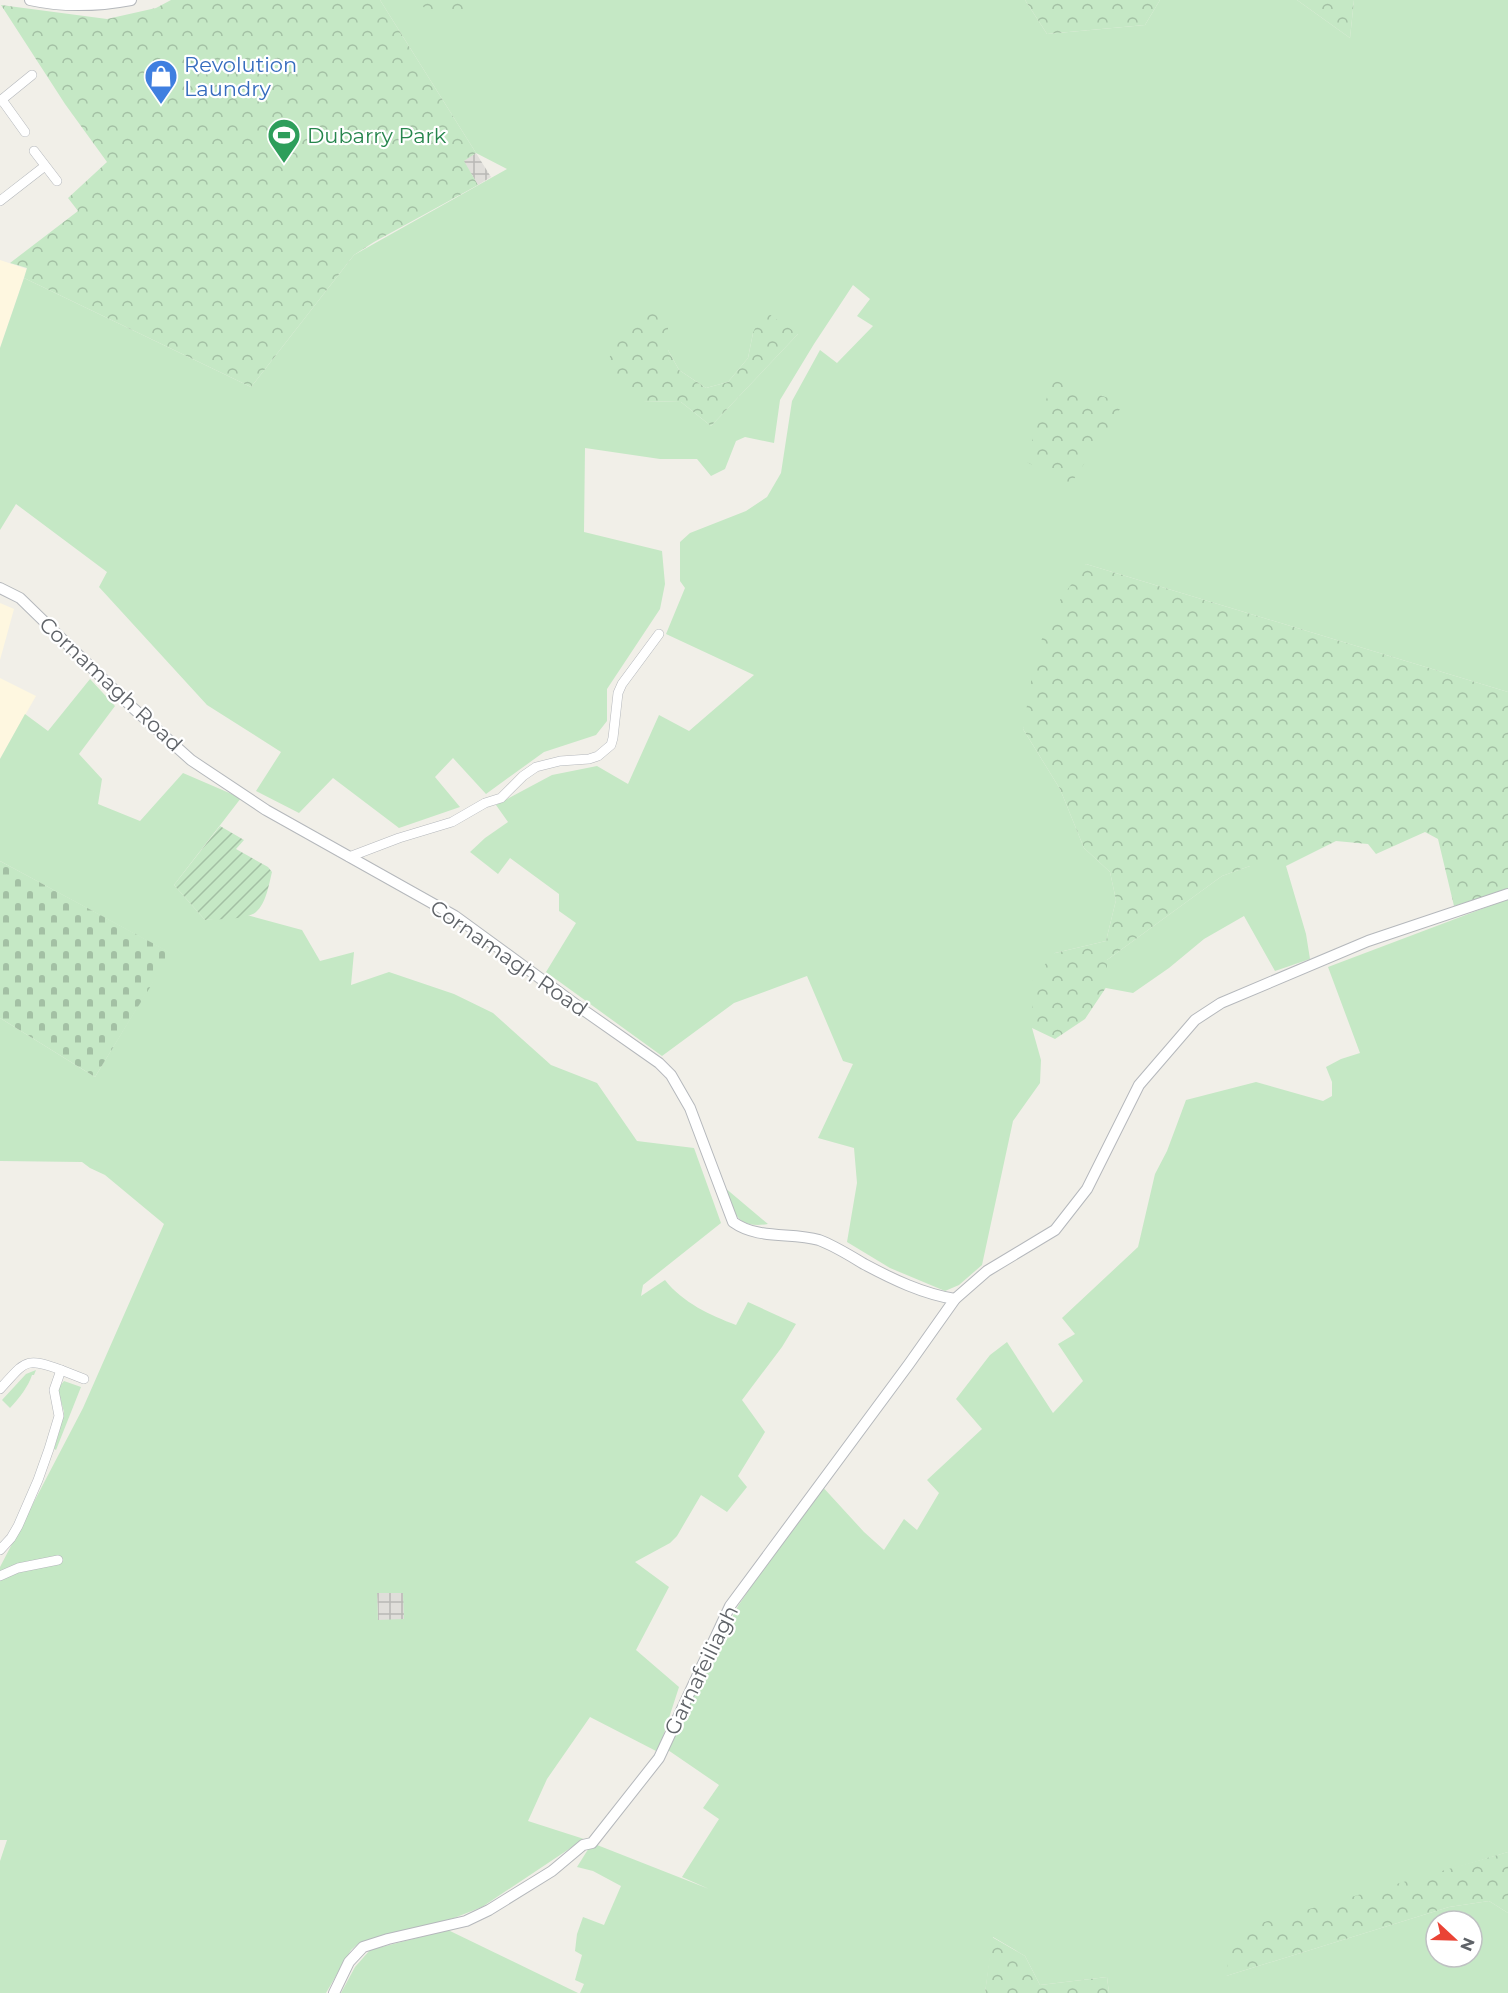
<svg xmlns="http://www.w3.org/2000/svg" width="1508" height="1993" font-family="Montserrat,sans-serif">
<defs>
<pattern id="industrial-grid" width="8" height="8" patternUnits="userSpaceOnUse" patternTransform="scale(1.5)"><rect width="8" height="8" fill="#e0deda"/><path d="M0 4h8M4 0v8" fill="none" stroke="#b9b8b5"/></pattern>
<pattern id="forest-crowns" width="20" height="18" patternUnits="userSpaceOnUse" patternTransform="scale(1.5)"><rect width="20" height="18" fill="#c5e8c5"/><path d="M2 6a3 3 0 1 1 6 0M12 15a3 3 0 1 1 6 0" fill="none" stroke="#a3c0a4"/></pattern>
<pattern id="cemetery-stones" width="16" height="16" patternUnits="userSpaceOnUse" patternTransform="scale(1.5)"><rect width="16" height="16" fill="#c5e8c5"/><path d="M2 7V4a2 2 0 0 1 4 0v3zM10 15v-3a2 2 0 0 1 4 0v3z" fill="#a3c0a4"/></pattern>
<pattern id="garden-furrows" width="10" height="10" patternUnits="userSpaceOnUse" patternTransform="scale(1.5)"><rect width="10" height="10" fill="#c5e8c5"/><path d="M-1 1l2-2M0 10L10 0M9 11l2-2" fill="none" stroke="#a3c0a4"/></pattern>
</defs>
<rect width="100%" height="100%" fill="#f1efe8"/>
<g fill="#fef7e0">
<polygon points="0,260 27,269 0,348"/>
<polygon points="0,603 14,609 0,660"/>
<polygon points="0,678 36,696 0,759"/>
</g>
<g fill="url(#industrial-grid)">
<polygon points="476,153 491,177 478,185 463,161"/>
<polygon points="377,1593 404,1593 404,1620 378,1620"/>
</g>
<g fill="#c5e8c5" fill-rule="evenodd">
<path d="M380,0H1025L1047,34L1145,25L1160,0H1297L1350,38L1354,0H1508V692L1086,564L1023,729L1060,789L1084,848L1110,872L1116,900L1106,941L1055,953L1032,1028L1041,1060L1040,1083L1013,1121L982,1265L959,1285L945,1291L890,1268L847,1242L857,1183L854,1148L818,1138L853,1064L843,1061L807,976L734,1003L662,1056L546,972L576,923L559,911V894L510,858L498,874L470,852L485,838L508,822L496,805L552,775L597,766L628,784L659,715L689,731L754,675L666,634L685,588L680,581V542L690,533L746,511L767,497L781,473L792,401L820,350L837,363L873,326L857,316L870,299L853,285L814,344L780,400L774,443L745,437L736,441L725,469L711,476L697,459H660L585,448L584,532L662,551L665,584L660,609L607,689V721L596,735L544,752L486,794L453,758L435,777L460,807L399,828L333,778L299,813L256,791L281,752L207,705L99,587L107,572L16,504L0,530V348L24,278L251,387L354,255L507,169L476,153ZM668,328V350L679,370L706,388L728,382L748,358L753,333L798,334L711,426L681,402L643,401Z"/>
<path d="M90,679L115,706L79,754L102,779L98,804L140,821L183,773L241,798L174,885L205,920L247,915L302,930L320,961L354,952L351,985L389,972L454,994L493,1013L551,1065L597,1083L637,1141L694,1148L721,1223L643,1285L641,1296L665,1280C683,1303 710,1315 736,1325L748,1302L796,1324L782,1347L742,1400L765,1432L738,1476L747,1487L727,1512L701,1495L677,1536L670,1543L635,1562L669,1587L636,1650L679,1687L658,1752L590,1717L547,1779L528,1821L584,1839L482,1907L454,1918L359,1943L351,1950L326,1993H0V1861L7,1840H0V1567L83,1408L164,1224L105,1175L90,1168L82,1162L0,1161V1018L95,1077L170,953L0,861V759L25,714L48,731ZM377,1593H403L404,1619L378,1620Z"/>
<polygon points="1250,866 1286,866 1306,934 1310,959 1275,971 1244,916 1204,939 1169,968 1133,993 1106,988 1107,960 1222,876"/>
<path d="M1508,899V1852L1428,1876L1226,1976L1449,1907L1489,1901L1508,1913V1993H1109L1107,1977L1040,1985L1025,1956L993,1937L985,1993H580L584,1984L575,1980L582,1955L575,1951L577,1934L583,1917L604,1925L621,1886L593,1871L577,1867L592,1843L709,1889L682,1877L719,1819L703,1808L719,1785L665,1748L738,1606L820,1484L864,1532L884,1550L904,1519L917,1530L939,1493L927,1480L982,1429L956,1399L990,1355L1007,1342L1053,1413L1083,1381L1058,1344L1075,1334L1062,1318L1138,1247L1155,1174L1167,1151L1186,1100L1256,1082L1323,1101L1332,1096V1082L1326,1067L1341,1059L1360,1053L1328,967ZM1436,1921H1472V1957H1436Z"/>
<path d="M724,1187L768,1224C736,1229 734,1213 724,1187Z"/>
<path d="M36,1370L34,1375H32C28,1387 20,1397 10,1408L2,1400L26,1374Z"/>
<polygon points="64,1381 81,1387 56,1450 54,1449 63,1418 64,1412 59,1394 59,1387"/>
<polygon points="448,1930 578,1993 341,1993 355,1967 370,1950"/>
</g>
<g fill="url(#forest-crowns)">
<polygon points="171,0 380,0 476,153 464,161 478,185 374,242 354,255 251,387 24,278 27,268 10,263 78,211 68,198 107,162 65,104 1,5 107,19 156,8"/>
<path d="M415,0H481L456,18C439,18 427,11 415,0Z"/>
<polygon points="1025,0 1160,0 1145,25 1047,34"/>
<polygon points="1297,0 1354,0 1350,38"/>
<polygon points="763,310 798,334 711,426 681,402 643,401 618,387 606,378 605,366 619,339 648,312 663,311 668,328 668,350 679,370 706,388 728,382 748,358 753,333"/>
<polygon points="1053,380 1124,403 1070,485 1025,461"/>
<polygon points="1086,564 1508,692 1508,890 1454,906 1438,839 1425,832 1376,854 1368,844 1336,841 1286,866 1250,866 1222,876 1107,960 1107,986 1085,1019 1055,1039 1032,1028 1033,978 1055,953 1106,941 1116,900 1110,872 1084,848 1060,789 1023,729 1035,658 1052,611"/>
<polygon points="1508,1852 1508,1913 1489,1901 1449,1907 1226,1976 1233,1931"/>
<polygon points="992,1937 1025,1956 1040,1985 1107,1977 1109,1993 985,1993"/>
</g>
<polygon fill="url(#cemetery-stones)" points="0,861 171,953 95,1077 0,1018"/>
<path fill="url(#garden-furrows)" d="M220,826L244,840L236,849L268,867L272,872C269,884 266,904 256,912C247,920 217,919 205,920L174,885Z"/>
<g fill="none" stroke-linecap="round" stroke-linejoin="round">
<defs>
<g id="minor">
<polyline points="2,100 25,132"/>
<polyline points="0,101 32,75"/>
<polyline points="34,151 57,181"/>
<polyline points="0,201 45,166"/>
<polyline points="349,857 399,838 452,822 485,803 501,798 523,776 536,767 560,761 589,759 598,756 611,745 613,738 618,693 622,684 659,634"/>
<polyline points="61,1370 84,1379"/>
<path d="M0,1389C25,1362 24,1356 61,1370L54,1390L59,1416L49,1449L38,1480L18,1526L11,1538L0,1550"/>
<polyline points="0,1576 18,1568 58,1560"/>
</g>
<g id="tertiary">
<path d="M30,0C62,7 99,6 131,0"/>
<path d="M0,588L20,598L133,708L191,760L266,810L455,916L582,1009L659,1063L671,1075L690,1108L733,1222C758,1240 791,1232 819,1240C835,1246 849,1255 864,1264C892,1279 923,1294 955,1299"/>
<polyline points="334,1993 349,1962 363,1947 388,1939 466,1921 489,1910 552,1871 583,1845 592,1843 659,1758 730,1606 909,1364 955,1299 987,1271 1055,1230 1087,1189 1139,1085 1195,1020 1221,1003 1368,941 1508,894"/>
</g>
</defs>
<use href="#minor" stroke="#b5b8bc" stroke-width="10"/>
<use href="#tertiary" stroke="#b5b8bc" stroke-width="12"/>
<use href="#minor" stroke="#fff" stroke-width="9"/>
<use href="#tertiary" stroke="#fff" stroke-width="10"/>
</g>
<defs>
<symbol id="shop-pin" viewBox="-11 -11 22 30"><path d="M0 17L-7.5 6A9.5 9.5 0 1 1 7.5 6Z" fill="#3f7fe0" stroke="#fff"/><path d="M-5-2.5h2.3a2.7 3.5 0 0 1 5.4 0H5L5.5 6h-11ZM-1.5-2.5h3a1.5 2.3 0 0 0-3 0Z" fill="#fff"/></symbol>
<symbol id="stadium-pin" viewBox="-11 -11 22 30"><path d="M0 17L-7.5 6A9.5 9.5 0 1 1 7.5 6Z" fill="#2e9e5b" stroke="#fff"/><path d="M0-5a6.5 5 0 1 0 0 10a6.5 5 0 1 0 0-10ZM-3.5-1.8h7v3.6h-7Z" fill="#fff"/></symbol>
</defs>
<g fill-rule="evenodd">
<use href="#shop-pin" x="142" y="57" width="38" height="52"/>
<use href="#stadium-pin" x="265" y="116" width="38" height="52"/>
</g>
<g text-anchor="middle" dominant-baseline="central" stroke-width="4.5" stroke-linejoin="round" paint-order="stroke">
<g font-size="21" fill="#366cbe" stroke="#fff" text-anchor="start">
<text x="184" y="64">Revolution<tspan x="184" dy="24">Laundry</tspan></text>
</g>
<g font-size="21" fill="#27864d" stroke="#fff" text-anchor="start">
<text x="307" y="135">Dubarry Park</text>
</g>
<g font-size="21" fill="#5f6368" stroke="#fff">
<text transform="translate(111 684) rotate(43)">Cornamagh Road</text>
<text transform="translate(509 958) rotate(35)">Cornamagh Road</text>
<text transform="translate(701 1670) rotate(-64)">Garnafeiliagh</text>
</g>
</g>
<g transform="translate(1454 1939) rotate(112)"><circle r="28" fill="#ffffff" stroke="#bfc1c3" stroke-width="1.5"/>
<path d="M0-4.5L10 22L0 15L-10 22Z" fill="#ea4335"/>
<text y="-9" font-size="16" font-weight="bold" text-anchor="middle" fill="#5f6368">N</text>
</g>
</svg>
